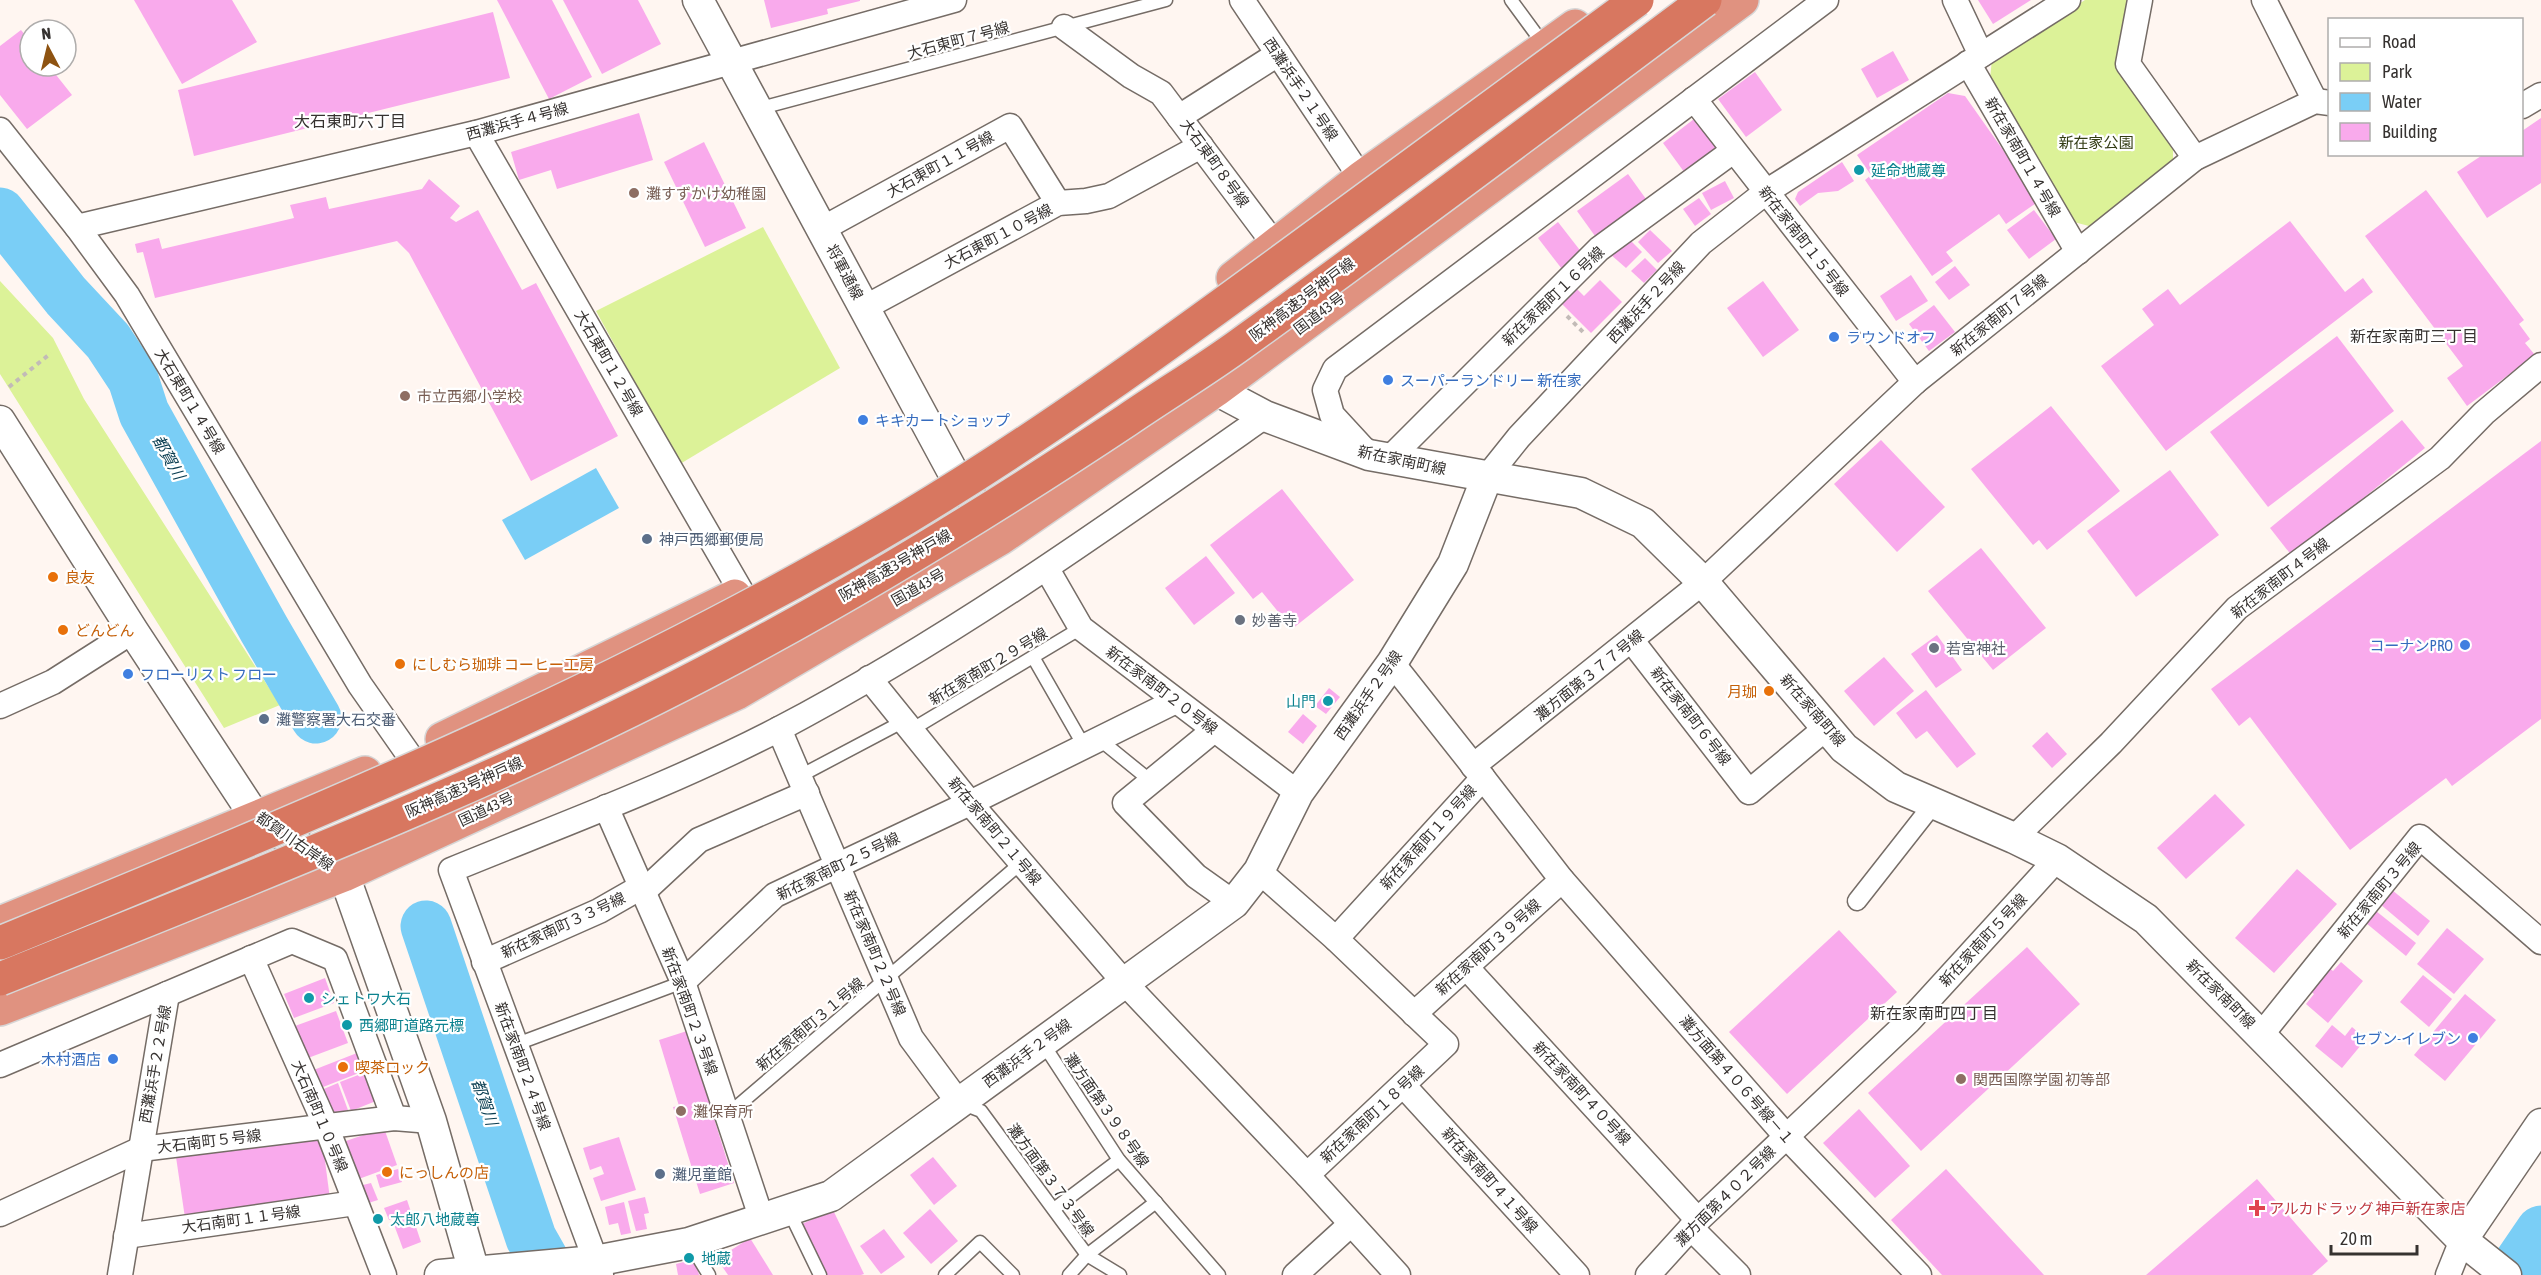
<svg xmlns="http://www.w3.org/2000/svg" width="2541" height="1275" font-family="'Asap Condensed','Noto Sans JP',sans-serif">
<rect width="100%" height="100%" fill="#fff6f1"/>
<g fill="#dcf298">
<polygon points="2085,0 2134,0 2121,66 2173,145 2173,163 2089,226 2070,221 1990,79 1992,59"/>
<polygon points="763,227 840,368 680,464 596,311"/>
<polygon points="0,281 53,338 84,399 280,705 224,728 0,374"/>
</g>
<polygon fill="#7acef6" points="596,468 619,508 525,560 502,520"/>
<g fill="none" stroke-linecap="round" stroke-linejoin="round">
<g stroke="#7acef6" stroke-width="51">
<polyline points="0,213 66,296 108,341 133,379 144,413 264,629 316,718"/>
<polyline points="426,926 531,1238 552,1275"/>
<polyline points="2511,1275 2541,1231"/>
</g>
</g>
<g fill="#f9aaec">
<polygon points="134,0 232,0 257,42 182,84"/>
<polygon points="497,0 552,0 592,77 549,99"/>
<polygon points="563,0 638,0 661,44 602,74"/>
<polygon points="764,0 860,0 860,1 827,9 828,14 771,28"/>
<polygon points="1978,0 2031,0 1993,24"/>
<polygon points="493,12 510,78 194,156 178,90"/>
<polygon points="21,30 30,41 30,66 49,66 72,95 27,129 0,95 0,46"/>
<polygon points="1893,51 1909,80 1877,98 1861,69"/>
<polygon points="1755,72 1782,110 1746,137 1718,99"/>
<polygon points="1948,93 1965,96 2039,201 2006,224 1999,214 1946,252 1953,261 1932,276 1865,180 1871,175 1857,155"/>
<polygon points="639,113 653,160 557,189 551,170 519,180 511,152"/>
<polygon points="2541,118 2541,183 2487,218 2457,172 2484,154 2522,154 2522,131"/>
<polygon points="1694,119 1718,150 1690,180 1663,143"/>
<polygon points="704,142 746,228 705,247 664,162"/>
<polygon points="1842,162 1854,181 1838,191 1818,193 1800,206 1795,199 1798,192"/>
<polygon points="1628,174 1651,206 1600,243 1577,211"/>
<polygon points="429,179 460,206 450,218 456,222 478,210 522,290 536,283 618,436 531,481 409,253 397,241 155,298 143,252 137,253 135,244 159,238 162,249 294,218 290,205 326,197 329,209 422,189"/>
<polygon points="1725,181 1734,198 1711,210 1702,193"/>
<polygon points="2426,190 2524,320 2519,324 2530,339 2525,343 2535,355 2467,406 2447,378 2463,366 2365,236"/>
<polygon points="1699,198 1711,214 1695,226 1683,209"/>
<polygon points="2034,210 2056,239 2029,259 2007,230"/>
<polygon points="2290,221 2345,292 2363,278 2373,292 2166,451 2101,366 2154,325 2142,309 2168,289 2180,305"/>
<polygon points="1558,222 1586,258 1565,273 1538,238"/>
<polygon points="1650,230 1672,251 1658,263 1638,242"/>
<polygon points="1627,237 1642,252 1626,268 1610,254"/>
<polygon points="1645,258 1657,270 1644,283 1631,271"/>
<polygon points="1955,266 1970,285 1949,300 1935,282"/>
<polygon points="1911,275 1928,301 1896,321 1880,296"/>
<polygon points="1600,280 1622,302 1591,333 1562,304 1577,289 1584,296"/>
<polygon points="1763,281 1799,330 1763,357 1727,308"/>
<polygon points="1934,305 1955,332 1929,351 1909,324"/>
<polygon points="2337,336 2394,411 2268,507 2210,432"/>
<polygon points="2051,406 2120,491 2047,550 2039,540 2033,545 1971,469"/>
<polygon points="2402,420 2425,448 2292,556 2270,528"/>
<polygon points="1881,440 1945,507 1897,552 1834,484"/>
<polygon points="2541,441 2541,719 2452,786 2446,778 2350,850 2250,717 2239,726 2211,689"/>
<polygon points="2170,470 2219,535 2136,597 2087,531"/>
<polygon points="1282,489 1354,580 1292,629 1262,592 1253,599 1210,545"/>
<polygon points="1981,548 2046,628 1993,670 1928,591"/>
<polygon points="1206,556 1235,593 1194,625 1165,588"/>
<polygon points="1937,635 1962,670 1936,688 1911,654"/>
<polygon points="1884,657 1914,691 1874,726 1844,691"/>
<polygon points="1329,688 1340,697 1326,714 1315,706"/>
<polygon points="1926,690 1976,754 1957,768 1927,731 1916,739 1896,713"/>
<polygon points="1303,714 1317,726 1303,744 1288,732"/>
<polygon points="2047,732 2067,754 2052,768 2032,746"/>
<polygon points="2215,794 2245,825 2186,879 2157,848"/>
<polygon points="2297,869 2337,904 2274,973 2235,938"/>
<polygon points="2392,890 2430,921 2418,936 2380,904"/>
<polygon points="2376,911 2416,943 2406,956 2366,923"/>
<polygon points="2447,928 2484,959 2454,994 2417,964"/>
<polygon points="1839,930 1897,992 1787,1094 1729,1032"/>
<polygon points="2027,947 2080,1004 1921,1151 1868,1093"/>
<polygon points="2341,962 2363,981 2328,1023 2306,1004 2314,994 2309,990 2328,967 2333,971"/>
<polygon points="2423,975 2452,999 2429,1027 2400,1002"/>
<polygon points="325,978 334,1003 294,1018 284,994"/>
<polygon points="2465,994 2496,1020 2445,1081 2414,1055"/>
<polygon points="336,1011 348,1043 308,1058 295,1026"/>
<polygon points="2332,1025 2345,1036 2352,1027 2366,1039 2342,1068 2315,1046"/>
<polygon points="687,1031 734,1183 700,1194 673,1107 679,1106 659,1040"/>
<polygon points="357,1053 364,1071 318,1089 311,1071"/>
<polygon points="366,1072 376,1101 351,1111 340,1082"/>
<polygon points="338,1083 348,1110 329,1118 319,1091"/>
<polygon points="1859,1109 1910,1166 1875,1198 1823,1143"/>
<polygon points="384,1128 397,1165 356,1180 343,1142"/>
<polygon points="619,1137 636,1190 601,1201 593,1178 604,1174 601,1166 590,1170 583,1148"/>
<polygon points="322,1138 330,1199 185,1218 176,1157"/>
<polygon points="933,1157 957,1186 934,1205 910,1175"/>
<polygon points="398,1169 402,1182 380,1188 376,1175"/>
<polygon points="1946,1169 2044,1275 1942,1275 1891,1220"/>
<polygon points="2257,1179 2328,1261 2312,1275 2146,1275"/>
<polygon points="371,1183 378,1200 365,1204 359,1186"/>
<polygon points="645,1197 649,1213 644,1214 647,1229 636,1231 628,1201"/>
<polygon points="407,1200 411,1212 389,1220 384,1208"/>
<polygon points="624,1202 631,1233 621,1235 618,1223 609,1225 605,1207"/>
<polygon points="930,1209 958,1241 931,1264 903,1233"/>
<polygon points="833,1210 864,1274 861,1275 827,1275 802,1224"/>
<polygon points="412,1215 421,1242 403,1249 393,1222"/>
<polygon points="884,1229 905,1257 881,1274 860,1246"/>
<polygon points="750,1238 773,1275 728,1275 717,1259"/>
<polygon points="695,1259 699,1275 678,1275 676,1264"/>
</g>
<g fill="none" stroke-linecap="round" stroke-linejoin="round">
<defs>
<g id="service">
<polyline points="1511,0 1544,45"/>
<polyline points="757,109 1166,0"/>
<polyline points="1033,657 1084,746"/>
<polyline points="911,730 1081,628"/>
<polyline points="1099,739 1152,782"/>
<polyline points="800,776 904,721"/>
<polyline points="1042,1042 1119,1160 1219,1275"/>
<polyline points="514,1045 683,982"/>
<polyline points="963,1104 981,1111 1087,1255 1120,1275"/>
<polyline points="727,1115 1021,863"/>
<polyline points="1054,1209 1119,1160"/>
<polyline points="789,1211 820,1275"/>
<polyline points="690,1244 709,1275"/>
<polyline points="945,1275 980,1242 1013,1275"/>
<polyline points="1069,1275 1087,1255 1156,1202"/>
</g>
<polyline id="pedestrian" points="1857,901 1934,803"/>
<g id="minor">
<polyline points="1242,0 1361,178"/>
<polyline points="1955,0 1981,55"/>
<polyline points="2140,0 2128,64 2195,158"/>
<polyline points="2264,0 2315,101"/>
<polyline points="1064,27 1131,76 1161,93 1179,117"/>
<polyline points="1968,63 2078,252"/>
<polyline points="1694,99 1915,382"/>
<polyline points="2522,106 2541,95"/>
<polyline points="0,130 77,227 127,295 360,685 409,755"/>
<polyline points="476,133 742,593"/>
<polyline points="77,227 476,133 954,0"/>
<polyline points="822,229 1010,126 1058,203"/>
<polyline points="1275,245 1179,117 1278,54"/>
<polyline points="864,308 1058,203 1086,201 1109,196 1201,146"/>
<polyline points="1367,453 1332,415 1325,390 1335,369 1826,0"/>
<polyline points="1389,459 1599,249 1733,151"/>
<polyline points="1487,477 1519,437 1701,243 1766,192 2068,0"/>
<polyline points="1047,569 1081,628 1298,793"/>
<polyline points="1632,641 1749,792 1826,728"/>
<polyline points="1392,663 1483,778"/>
<polyline points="869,678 970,803 1124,982 1307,1175 1446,1044 1336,939 1259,871"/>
<polyline points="0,706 53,682 133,631"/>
<polyline points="779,729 911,1038 959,1103"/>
<polyline points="1214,730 1125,803 1196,876 1234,903"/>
<polyline points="1473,766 1703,582 1915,382 2195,158 2315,101 2330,103"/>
<polyline points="606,807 683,982 762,1220"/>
<polyline points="2014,838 2111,743 2237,608 2440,458 2484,413 2541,365"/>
<polyline points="643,892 699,840 807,793"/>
<polyline points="1336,939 1483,778 1562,880 1786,1136 1919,1275"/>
<polyline points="251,958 326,1126 384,1275"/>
<polyline points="484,962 599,911 641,887"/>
<polyline points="1466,967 1698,1220"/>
<polyline points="683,982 775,895 970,803 1176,701"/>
<polyline points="1414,1014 1562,880"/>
<polyline points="2261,1035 2420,837 2541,942"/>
<polyline points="0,1065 292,941 335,959 394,1118"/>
<polyline points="1403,1085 1577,1275"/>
<polyline points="1307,1175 1398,1275"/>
<polyline points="0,1214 141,1149 394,1118 431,1121"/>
<polyline points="1691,1228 1738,1275"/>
<polyline points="126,1236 355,1203"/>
<polyline points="120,1275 167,994"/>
<path d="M601,1275L451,870C561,825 673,784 779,729C950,639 1107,527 1265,416"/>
<polyline points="1295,1275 1351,1224"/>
<polyline points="1648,1275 1698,1220 1909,1021 2057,859"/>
<polyline points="2448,1275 2462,1240"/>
</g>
<g id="tertiary">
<polyline points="698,0 955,476 996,531"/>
<polyline points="1216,390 1265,416 1369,455 1581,493 1643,523 1703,582 1844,748 1896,787 2014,838 2057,859 2146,919 2462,1240 2506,1275"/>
<polyline points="0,421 133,631 256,818 344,875 431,1121 475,1275"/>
<polyline points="2462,1240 2541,1124"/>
<polyline points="440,1275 595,1261 689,1243 831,1196 1234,903 1259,871 1298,793 1392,663 1453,564 1487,477"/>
</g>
<g id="trunk">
<polyline points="1233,278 1361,178 1575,26"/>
<polyline points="442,739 735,596"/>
<polyline points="0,923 365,773"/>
<polyline points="0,1009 344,875 737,693 1001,538 1216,390 1742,0"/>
</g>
</defs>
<use href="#service" stroke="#756c66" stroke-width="15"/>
<use href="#pedestrian" stroke="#756c66" stroke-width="21"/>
<use href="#minor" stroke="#756c66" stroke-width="27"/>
<use href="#tertiary" stroke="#756c66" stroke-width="33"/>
<use href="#trunk" stroke="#d7d6d6" stroke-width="36"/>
<g stroke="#c2bbb7" stroke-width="4" stroke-dasharray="4.5 4.5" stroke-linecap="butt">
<polyline points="1567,316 1583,332"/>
<polyline points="9,387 51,353"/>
</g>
<use href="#service" stroke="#fff" stroke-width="12"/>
<use href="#pedestrian" stroke="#fff" stroke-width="18"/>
<use href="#minor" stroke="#fff" stroke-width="24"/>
<use href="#tertiary" stroke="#fff" stroke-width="30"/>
<use href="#trunk" stroke="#e09280" stroke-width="33"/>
<defs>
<g id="motorway-bridge">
<path d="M0,943C309,816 618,690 906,518C1039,438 1166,346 1291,254C1406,169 1522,85 1637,0"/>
<path d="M0,979C258,875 518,776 762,642C887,574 1008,499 1127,420C1165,394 1205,370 1242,343C1398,231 1551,115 1705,0"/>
</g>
</defs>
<use href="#motorway-bridge" stroke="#d7d6d6" stroke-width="36" stroke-linecap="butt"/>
<use href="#motorway-bridge" stroke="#d87760" stroke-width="33"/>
</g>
<g fill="#0f9aa8" stroke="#fff" stroke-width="2">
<circle cx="1859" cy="170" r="6"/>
<circle cx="1328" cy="701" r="6"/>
<circle cx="309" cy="998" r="6"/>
<circle cx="347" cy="1025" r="6"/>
<circle cx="378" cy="1219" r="6"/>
<circle cx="689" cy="1258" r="6"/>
</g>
<g fill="#8d6e63" stroke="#fff" stroke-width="2">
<circle cx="634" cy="193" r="6"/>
<circle cx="405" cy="396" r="6"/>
<circle cx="1961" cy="1079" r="6"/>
<circle cx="681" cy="1111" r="6"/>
</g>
<g fill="#3f7fe0" stroke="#fff" stroke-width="2">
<circle cx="1834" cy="337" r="6"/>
<circle cx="1388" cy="380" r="6"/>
<circle cx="863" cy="420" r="6"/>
<circle cx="2465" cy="645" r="6"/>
<circle cx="128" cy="674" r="6"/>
<circle cx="2473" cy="1038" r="6"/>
<circle cx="113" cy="1059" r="6"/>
</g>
<g fill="#5c6f8a" stroke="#fff" stroke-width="2">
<circle cx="647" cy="539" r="6"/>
<circle cx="264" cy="719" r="6"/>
<circle cx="660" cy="1174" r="6"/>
</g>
<g fill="#e8710a" stroke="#fff" stroke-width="2">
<circle cx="53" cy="577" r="6"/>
<circle cx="63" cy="630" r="6"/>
<circle cx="400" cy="664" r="6"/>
<circle cx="1769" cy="691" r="6"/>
<circle cx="343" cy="1067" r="6"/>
<circle cx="387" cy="1172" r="6"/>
</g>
<g fill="#6b7280" stroke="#fff" stroke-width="2">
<circle cx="1240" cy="620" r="6"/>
<circle cx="1934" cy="648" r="6"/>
</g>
<path fill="#e0444e" stroke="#fff" stroke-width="2" d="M2254 1199h6v6h6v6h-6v6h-6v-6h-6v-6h6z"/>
<g text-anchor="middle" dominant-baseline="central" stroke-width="4.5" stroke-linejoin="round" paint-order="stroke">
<g font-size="15" fill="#363230" stroke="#fff">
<text transform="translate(958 40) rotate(-15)">大石東町７号線</text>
<text transform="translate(1301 89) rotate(56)">西灘浜手２１号線</text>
<text transform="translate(517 121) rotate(-15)">西灘浜手４号線</text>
<text transform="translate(2023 157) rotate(60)">新在家南町１４号線</text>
<text transform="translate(1215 163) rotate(54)">大石東町８号線</text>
<text transform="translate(940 164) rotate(-29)">大石東町１１号線</text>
<text transform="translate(998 236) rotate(-28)">大石東町１０号線</text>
<text transform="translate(1804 241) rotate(52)">新在家南町１５号線</text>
<text transform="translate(845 272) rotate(62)">将軍通線</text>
<text transform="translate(1553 296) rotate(-44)">新在家南町１６号線</text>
<text transform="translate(1302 299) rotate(-37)">阪神高速3号神戸線</text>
<text transform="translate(1646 302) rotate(-47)">西灘浜手２号線</text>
<text transform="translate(1319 313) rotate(-37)">国道43号</text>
<text transform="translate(1999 315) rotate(-39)">新在家南町７号線</text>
<text transform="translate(609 363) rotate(60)">大石東町１２号線</text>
<text transform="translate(190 401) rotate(59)">大石東町１４号線</text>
<text transform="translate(1402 460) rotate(12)">新在家南町線</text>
<text transform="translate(895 565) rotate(-30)">阪神高速3号神戸線</text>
<text transform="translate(2280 578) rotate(-38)">新在家南町４号線</text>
<text transform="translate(918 587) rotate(-30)">国道43号</text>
<text transform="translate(988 666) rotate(-31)">新在家南町２９号線</text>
<text transform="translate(1589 675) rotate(-39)">灘方面第３７７号線</text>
<text transform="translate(1162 690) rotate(37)">新在家南町２０号線</text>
<text transform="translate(1368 695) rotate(-55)">西灘浜手２号線</text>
<text transform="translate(1813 710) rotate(49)">新在家南町線</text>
<text transform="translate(1691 716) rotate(52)">新在家南町６号線</text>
<text transform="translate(464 787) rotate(-24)">阪神高速3号神戸線</text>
<text transform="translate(486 809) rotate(-25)">国道43号</text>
<text transform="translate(995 831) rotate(50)">新在家南町２１号線</text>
<text transform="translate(1428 837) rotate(-48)">新在家南町１９号線</text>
<text transform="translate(295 841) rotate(35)">都賀川右岸線</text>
<text transform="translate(838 866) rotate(-26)">新在家南町２５号線</text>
<text transform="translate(2379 890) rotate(-50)">新在家南町３号線</text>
<text transform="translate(563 925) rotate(-25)">新在家南町３３号線</text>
<text transform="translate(1983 940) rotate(-47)">新在家南町５号線</text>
<text transform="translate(1488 947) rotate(-42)">新在家南町３９号線</text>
<text transform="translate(875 953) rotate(67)">新在家南町２２号線</text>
<text transform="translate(2221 994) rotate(45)">新在家南町線</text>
<text transform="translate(690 1011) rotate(70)">新在家南町２３号線</text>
<text transform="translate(810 1024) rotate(-40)">新在家南町３１号線</text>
<text transform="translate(1027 1053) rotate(-36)">西灘浜手２号線</text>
<text transform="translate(155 1064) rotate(-80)">西灘浜手２２号線</text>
<text transform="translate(523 1066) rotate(70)">新在家南町２４号線</text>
<text transform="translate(1737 1080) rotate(49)">灘方面第４０６号線－１</text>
<text transform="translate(1582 1093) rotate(47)">新在家南町４０号線</text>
<text transform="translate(1107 1110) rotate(55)">灘方面第３９８号線</text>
<text transform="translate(1372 1114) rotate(-43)">新在家南町１８号線</text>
<text transform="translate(320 1116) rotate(67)">大石南町１０号線</text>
<text transform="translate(209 1141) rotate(-7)">大石南町５号線</text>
<text transform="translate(1051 1180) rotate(54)">灘方面第３７３号線</text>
<text transform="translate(1490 1180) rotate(48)">新在家南町４１号線</text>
<text transform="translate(1725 1196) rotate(-45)">灘方面第４０２号線</text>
<text transform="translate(241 1219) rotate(-8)">大石南町１１号線</text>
</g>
<g font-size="15" fill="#343d15" stroke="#fff">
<text x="2096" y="142">新在家公園</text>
</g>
<g font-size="15" fill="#0d838f" stroke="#fff" text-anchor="start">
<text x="1871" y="170">延命地蔵尊</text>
<text x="1316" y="701" text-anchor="end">山門</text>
<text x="321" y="998">シェトワ大石</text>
<text x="359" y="1025">西郷町道路元標</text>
<text x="390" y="1219">太郎八地蔵尊</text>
<text x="701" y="1258">地蔵</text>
</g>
<g font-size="15" fill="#785e54" stroke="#fff" text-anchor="start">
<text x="646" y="193">灘すずかけ幼稚園</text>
<text x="417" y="396">市立西郷小学校</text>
<text x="1973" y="1079">関西国際学園 初等部</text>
<text x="693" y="1111">灘保育所</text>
</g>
<g font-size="15" fill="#366cbe" stroke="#fff" text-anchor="start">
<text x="1846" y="337">ラウンドオフ</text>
<text x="1400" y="380">スーパーランドリー 新在家</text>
<text x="875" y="420">キキカートショップ</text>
<text x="2453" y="645" text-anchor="end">コーナンPRO</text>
<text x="140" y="674">フローリスト フロー</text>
<text x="2461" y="1038" text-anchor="end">セブン-イレブン</text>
<text x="101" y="1059" text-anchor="end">木村酒店</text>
</g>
<g font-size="15" fill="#4e5e75" stroke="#fff" text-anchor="start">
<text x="659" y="539">神戸西郷郵便局</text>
<text x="276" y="719">灘警察署大石交番</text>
<text x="672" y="1174">灘児童館</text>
</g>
<g font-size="15" fill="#c56008" stroke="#fff" text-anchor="start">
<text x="65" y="577">良友</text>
<text x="75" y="630">どんどん</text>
<text x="412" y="664">にしむら珈琲 コーヒー工房</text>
<text x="1757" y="691" text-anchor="end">月珈</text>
<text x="355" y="1067">喫茶ロック</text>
<text x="399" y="1172">にっしんの店</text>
</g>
<g font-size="15" fill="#5b616d" stroke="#fff" text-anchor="start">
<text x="1252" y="620">妙善寺</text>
<text x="1946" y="648">若宮神社</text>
</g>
<g font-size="15" fill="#be3a42" stroke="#fff" text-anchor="start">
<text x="2269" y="1208">アルカドラッグ 神戸新在家店</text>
</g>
<g font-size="16" fill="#363230" stroke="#fff">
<text x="350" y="121">大石東町六丁目</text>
<text x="2414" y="336">新在家南町三丁目</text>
<text x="1934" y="1013">新在家南町四丁目</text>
</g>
<g font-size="16" font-style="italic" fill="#083c50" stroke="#fff">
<text transform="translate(169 457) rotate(61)">都賀川</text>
<text transform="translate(485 1102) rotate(71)">都賀川</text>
</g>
</g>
<rect x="2328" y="18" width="195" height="138" fill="#ffffff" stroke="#afadac" stroke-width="1.5"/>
<rect x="2340" y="38" width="30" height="9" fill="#ffffff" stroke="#afadac" stroke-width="1.5"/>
<text x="2382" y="48" font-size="18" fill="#363230">Road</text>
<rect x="2340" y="63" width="30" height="18" fill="#dcf298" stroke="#afadac" stroke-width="1.5"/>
<text x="2382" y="78" font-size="18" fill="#363230">Park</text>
<rect x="2340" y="93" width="30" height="18" fill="#7acef6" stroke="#afadac" stroke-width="1.5"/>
<text x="2382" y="108" font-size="18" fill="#363230">Water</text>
<rect x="2340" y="123" width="30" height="18" fill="#f9aaec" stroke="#afadac" stroke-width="1.5"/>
<text x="2382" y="138" font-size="18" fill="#363230">Building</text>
<g transform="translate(48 48) rotate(353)"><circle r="28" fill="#ffffff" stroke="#afadac" stroke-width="1.5"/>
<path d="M0-4.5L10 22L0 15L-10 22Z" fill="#8e5311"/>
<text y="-9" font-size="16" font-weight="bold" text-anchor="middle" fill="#363230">N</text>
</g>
<path d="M2331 1245v9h86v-9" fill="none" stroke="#363230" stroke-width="3"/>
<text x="2340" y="1245" font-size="18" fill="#363230" stroke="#ffffff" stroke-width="4.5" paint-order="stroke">20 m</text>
</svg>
